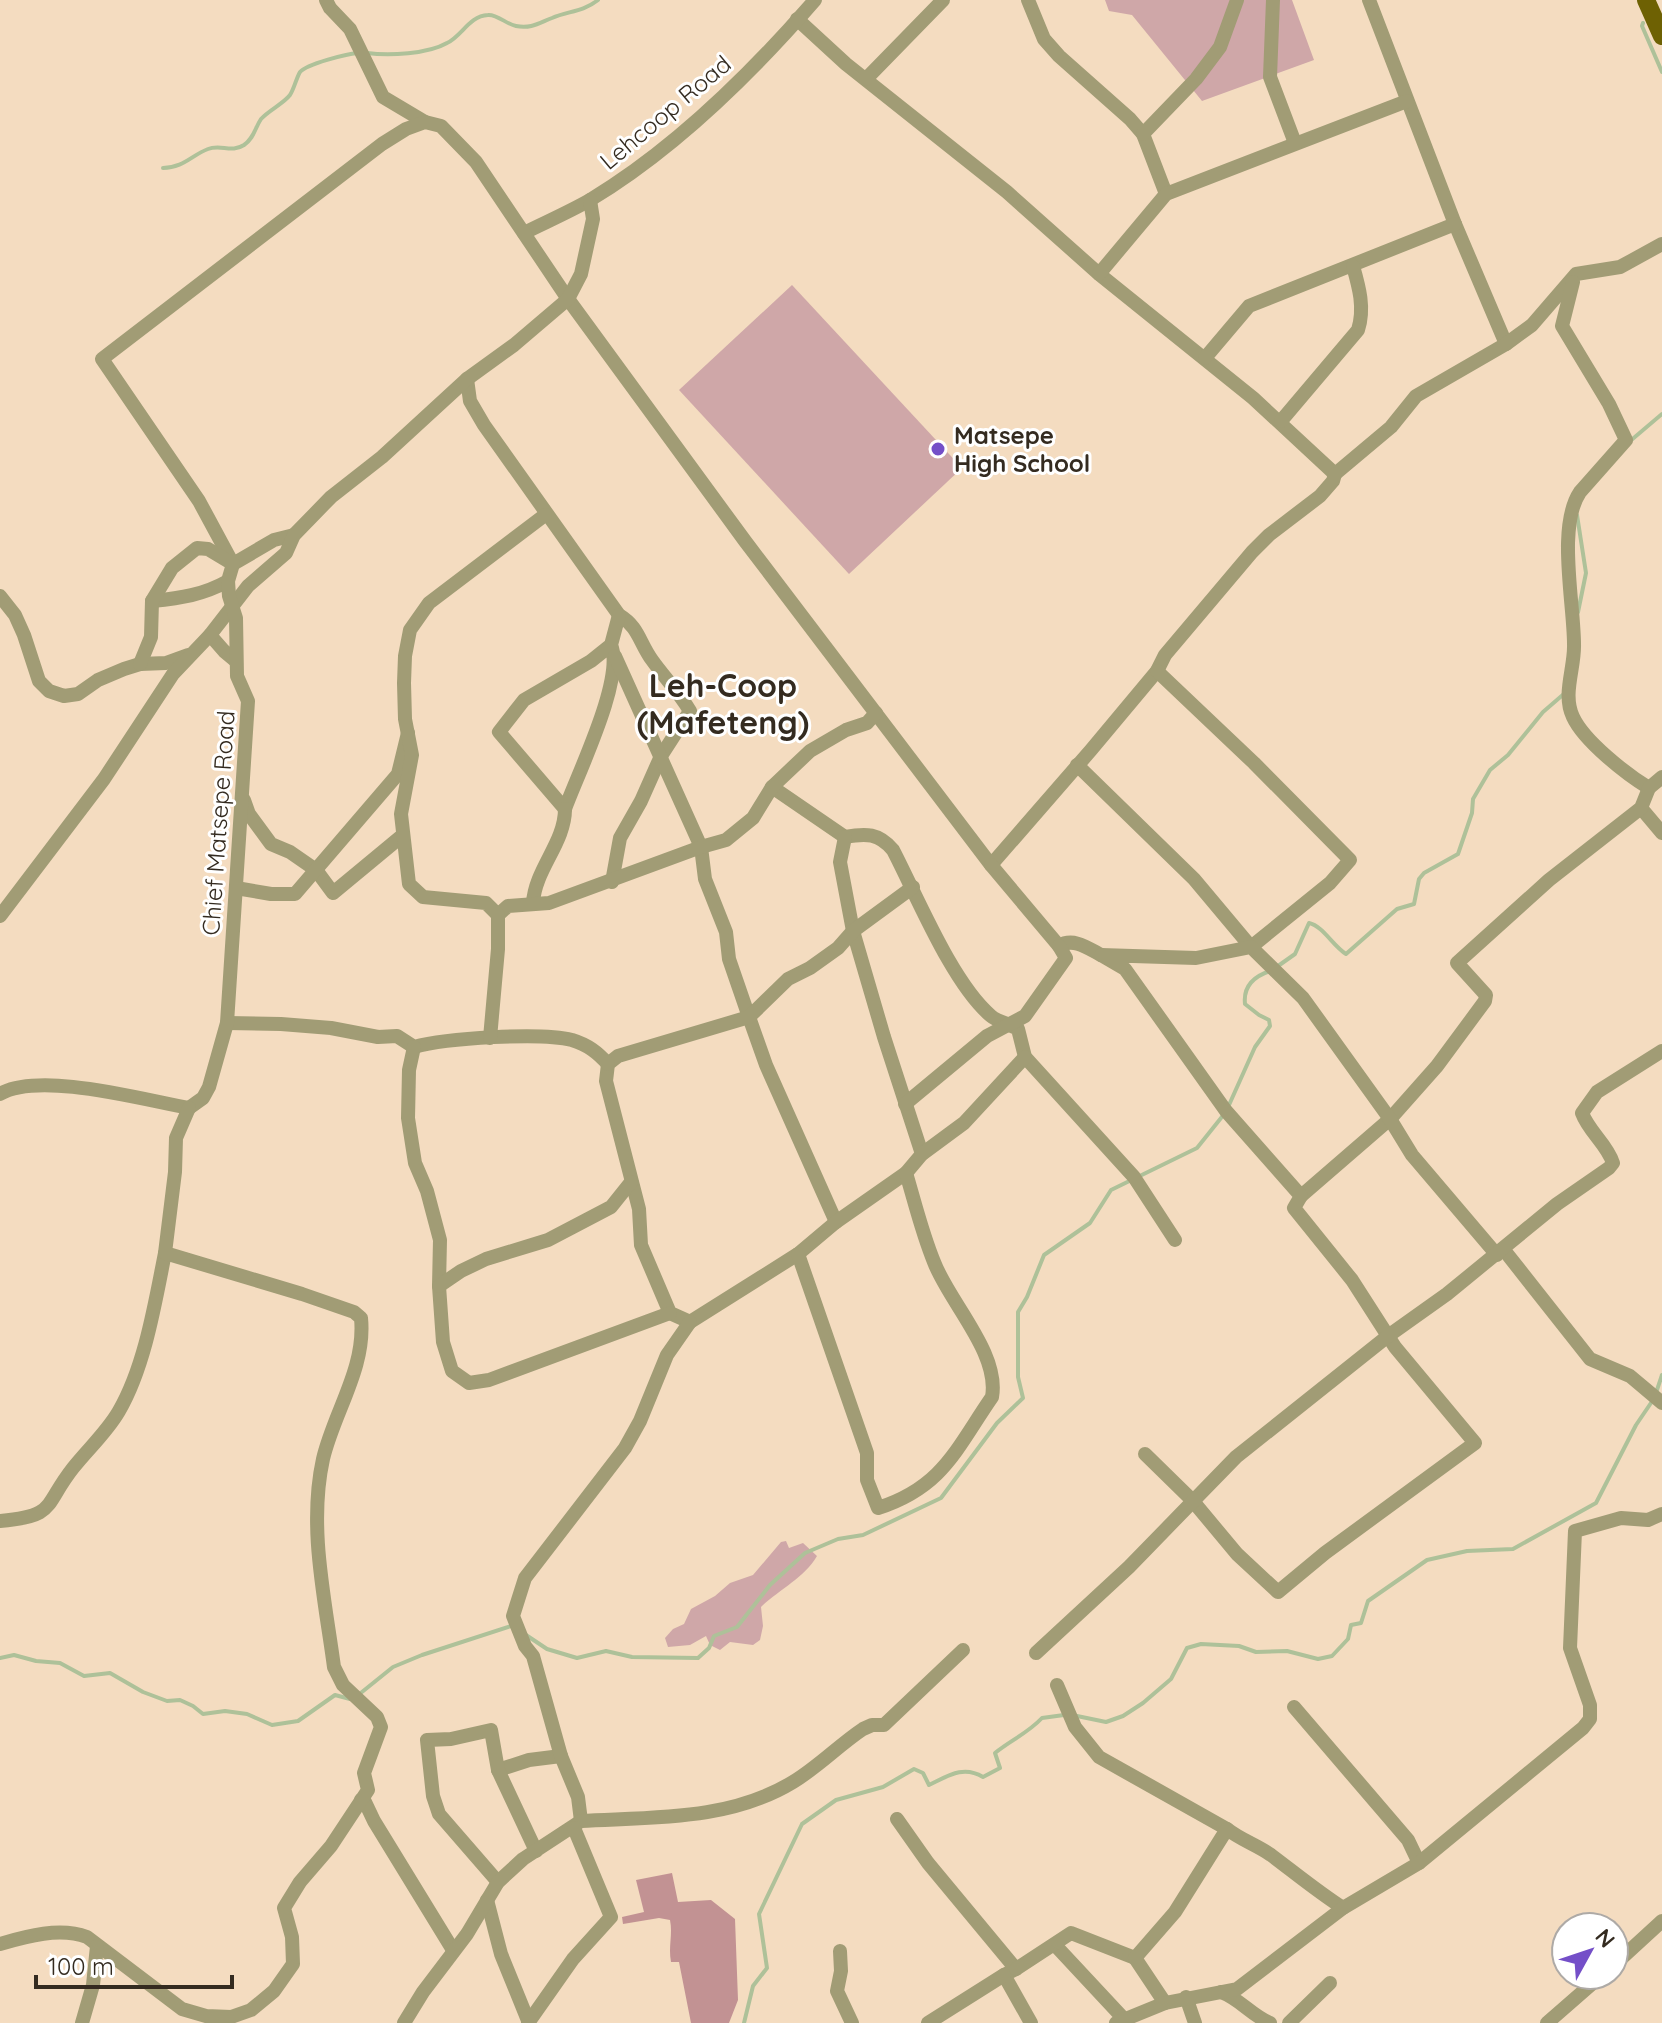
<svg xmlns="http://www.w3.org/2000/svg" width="1662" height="2023" font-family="Quicksand,sans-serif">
<rect width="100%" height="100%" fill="#f4dcc0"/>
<g fill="#cfa7a8">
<polygon points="1105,0 1292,0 1314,60 1202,101 1132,15 1109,11"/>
<polygon points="792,285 962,468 849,574 679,390"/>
<path d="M786,1541L789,1548L803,1543L817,1556C804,1578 780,1589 761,1607L763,1626L760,1640L753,1645L730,1642L720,1650L710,1645L706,1636L690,1645L668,1647L665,1638L673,1629L684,1624L691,1609L715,1596L730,1583L753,1575L781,1542Z"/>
</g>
<path fill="#c29293" d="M672,1873L678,1902L711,1900L735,1919L738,2000L729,2023H691L679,1962H671C668,1946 673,1935 670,1920L659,1918L623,1924L622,1917L644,1912L636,1880Z"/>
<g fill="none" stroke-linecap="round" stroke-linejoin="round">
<g stroke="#aec199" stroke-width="4">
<polyline points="1643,23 1642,26 1662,72"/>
<path d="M367,53C389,56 428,54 447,43C462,36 469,16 488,15C497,14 506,24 516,26C531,29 539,23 552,18C568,11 583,12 598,0"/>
<path d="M163,168C183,168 192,155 208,149C220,144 232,153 244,145C254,138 255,128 261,119C269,110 283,104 290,95C294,89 296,79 300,72C307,64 346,54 358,53"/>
<polyline points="1629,442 1662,414"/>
<polyline points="1577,515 1586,573 1578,612"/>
<path d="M1278,966L1295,954L1309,923C1323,926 1333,946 1346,954L1397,909L1414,904L1419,879L1424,873L1458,854L1472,813L1473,799L1490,770L1508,755L1543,712L1565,693"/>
<path d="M1229,1105L1255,1047L1270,1026L1269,1020L1259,1015L1245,1004C1243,986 1255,976 1270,971"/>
<polyline points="1656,1393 1662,1375"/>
<polyline points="526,1635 547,1649 577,1658 606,1651 632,1657 698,1658 709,1648 714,1636 737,1627 770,1585 805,1553 838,1539 863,1535 941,1498 997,1423 1023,1398 1018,1377 1018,1312 1027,1297 1044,1255 1090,1223 1111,1190 1197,1148 1225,1113"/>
<polyline points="0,1658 14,1655 36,1661 60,1663 84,1676 110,1673 143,1692 167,1701 180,1700 193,1706 203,1714 225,1711 247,1714 272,1725 298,1721 335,1695 350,1699"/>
<polyline points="357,1696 393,1667 422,1655 511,1626 515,1628"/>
<polyline points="1077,1716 1106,1722 1123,1716 1143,1703 1171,1679 1187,1648 1201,1644 1239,1646 1256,1652 1287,1651 1318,1659 1332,1656 1348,1639 1351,1625 1361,1623 1368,1601 1427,1560 1467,1551 1513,1549 1596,1503 1636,1425 1653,1400"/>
<path d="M744,2023L753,1986L767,1968L759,1914L802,1824L836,1800L883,1787L914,1769L923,1773L929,1785C948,1776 963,1765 983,1777L1000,1768L995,1753C1011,1740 1028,1733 1042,1718L1064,1715"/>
</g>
<g stroke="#a19c75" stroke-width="14">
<polyline points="326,0 330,8 350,29 383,97 425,122"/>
<polyline points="1028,0 1044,39 1059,56 1130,119 1143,134 1166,194"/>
<polyline points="1273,0 1270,77 1295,143"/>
<polyline points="1369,0 1455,224 1506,344"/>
<polyline points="797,19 846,64 1007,192 1099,274 1253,398 1335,474 1391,427 1416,396 1506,344 1532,325 1576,274 1620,267 1662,244"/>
<polyline points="866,79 943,0"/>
<polyline points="1143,134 1196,79 1220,47 1237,0"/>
<path d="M524,233C546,222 569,212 590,200C675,149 750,75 815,0"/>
<polyline points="1099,274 1166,194 1407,101"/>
<path d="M1573,282L1562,326L1609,404L1626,440L1580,492C1557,526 1574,603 1574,644C1575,668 1562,694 1573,717C1584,741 1626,774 1649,788"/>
<polyline points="1205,358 1249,306 1455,224"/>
<path d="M467,379L470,401L484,425L619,615C639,627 639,642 652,660C664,677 679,692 690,711L661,756L641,801L620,838L612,882"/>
<path d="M1281,421L1358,330C1365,308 1359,287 1353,266"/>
<polyline points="294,535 274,540 233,564 199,501 102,359 382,144 406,129 425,122 441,126 476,162 568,299 745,541 991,865 1091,750 1157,671 1165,655 1252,552 1269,535 1320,496 1333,481 1335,474"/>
<polyline points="0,596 15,615 24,635 39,681 49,691 64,696 78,694 98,680 124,669 140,664 166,663 188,655"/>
<path d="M152,601C181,598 203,595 228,581"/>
<polyline points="210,635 224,651 236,661"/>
<path d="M611,645C625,678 578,773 565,809L499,732L524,700L591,661L611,645L619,615"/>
<polyline points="615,656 701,847 705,879 726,932 729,959 749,1017 766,1065 836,1222"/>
<polyline points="1077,765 1194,879 1251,947 1330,883 1350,860 1254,763 1157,671"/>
<path d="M772,787L845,837C866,833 879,833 893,850C917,896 952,983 991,1016C998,1022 1010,1024 1018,1029L1025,1057L1134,1177L1175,1240"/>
<polyline points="244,800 249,814 271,844 290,852 316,870 333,893 403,835"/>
<polyline points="1641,808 1662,833"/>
<polyline points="845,837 840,862 853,931 884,1037 922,1154"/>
<path d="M991,865L1059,946C1073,937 1088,948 1101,955"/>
<polyline points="913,887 853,931 838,948 810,968 788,979 749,1017 618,1056 608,1064 606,1081 639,1209 641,1245 670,1313 690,1322 798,1254 836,1222 906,1173 922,1154 964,1123 1025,1057"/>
<polyline points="236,888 271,894 295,894 398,774 408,733"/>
<path d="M533,903C535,869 565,843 565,809"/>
<polyline points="498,915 508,906 549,903 701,847 726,840 753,818 772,787 810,751 846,730 867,723 876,713"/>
<polyline points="0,916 104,779 173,674 210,635 248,586 286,553 294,535 331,497 382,457 467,379 514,345 568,299 581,274 593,219 590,200"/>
<path d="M227,1023L281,1024L331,1028L378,1037L397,1036L414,1047C446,1038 541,1032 572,1040C588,1045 597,1052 608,1064"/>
<polyline points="490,1038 498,949 498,915 486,903 423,897 409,884 401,814 412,755 405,719 404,683 405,656 410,630 429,603 545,515"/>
<polyline points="414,1047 409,1070 408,1118 415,1163 427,1191 440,1240 439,1286 443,1342 452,1371 469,1383 489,1380 670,1313"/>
<path d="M0,1094C40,1071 144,1100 189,1108L203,1098L209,1087L227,1023L248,701L237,676L236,618L229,596L228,581L233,564L208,549L197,548L172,568L152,601L151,637L140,664"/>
<polyline points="905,1104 987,1036 1025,1016 1066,958 1059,946"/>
<polyline points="1301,1196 1390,1119 1437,1066 1485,1001 1486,995 1457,963 1549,880 1641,808 1649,788 1662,777"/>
<polyline points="1504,1250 1590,1359 1630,1376 1662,1403"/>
<path d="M798,1254L867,1453V1480L878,1508C943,1487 956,1449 992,1397C1000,1353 949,1302 934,1262C922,1233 915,1203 906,1173"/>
<polyline points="439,1286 461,1271 486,1259 548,1240 611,1207 631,1182"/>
<polyline points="1145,1454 1192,1500 1237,1554 1278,1592 1325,1553 1475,1443 1395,1347 1352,1280 1294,1208 1301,1196 1226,1111 1125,969 1101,955 1196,958 1251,947 1303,998 1390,1119 1412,1155 1497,1255"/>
<path d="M0,1521C57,1516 43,1506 73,1468C88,1449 107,1432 119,1411C145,1366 155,1303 165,1253"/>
<path d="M1036,1653L1129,1567L1236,1457L1388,1336L1447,1294L1557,1204L1609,1168L1613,1163C1607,1144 1589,1132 1582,1113L1597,1092L1662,1051"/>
<polyline points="1057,1685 1075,1727 1099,1757 1227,1829"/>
<polyline points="1294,1707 1408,1840 1419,1863"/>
<polyline points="498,1770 529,1760 561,1756"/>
<polyline points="361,1800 365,1802 374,1821 453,1950"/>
<polyline points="897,1819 928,1863 1016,1969 1004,1975 1031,2023"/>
<polyline points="581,1821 578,1797 561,1756 533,1656 525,1646 513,1616 525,1578 625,1448 640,1421 667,1355 690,1322"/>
<polyline points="498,1882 439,1814 433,1796 427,1740 451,1739 491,1730 498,1770 536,1851"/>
<polyline points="487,1900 501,1954 529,2023"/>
<path d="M0,1944C27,1936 60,1927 87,1937L182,2009L206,2016L231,2017L251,2010L274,1991L293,1964L292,1937L284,1908L300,1882L331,1846L368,1790L364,1773L381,1727L377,1717L343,1685L334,1667C325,1599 308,1527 323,1459C334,1412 366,1368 361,1318L354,1312L302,1294L165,1253L175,1172L176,1138L189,1108"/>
<polyline points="1055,1945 1124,2019"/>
<polyline points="840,1951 841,1971 837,1991 852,2023"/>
<polyline points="1614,1965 1662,1921"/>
<polyline points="1016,1969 1071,1933 1135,1958"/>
<path d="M1221,1992C1240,1999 1251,2015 1270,2023"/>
<polyline points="1186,1997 1195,2023"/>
<path d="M1165,2003L1135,1958L1175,1912L1227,1829C1241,1840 1257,1845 1271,1855C1295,1873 1318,1892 1343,1908"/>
<polyline points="82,2023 93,1985 97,1946"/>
<path d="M404,2023L423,1992L467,1934L498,1882L523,1859L581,1821C653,1817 729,1821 793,1782C818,1767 839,1745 863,1729L872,1725H884L963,1650"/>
<polyline points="528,2023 573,1959 611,1917 574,1828"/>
<polyline points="928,2023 1004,1975"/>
<polyline points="1116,2023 1165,2003 1237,1989 1343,1908 1419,1863 1583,1728 1590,1719 1590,1705 1570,1648 1575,1531 1621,1518 1648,1520 1662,1514"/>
<polyline points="1289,2023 1330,1983"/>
<polyline points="1547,2023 1602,1975"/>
</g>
<polyline stroke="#6e6103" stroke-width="18" points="1646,0 1662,36"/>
</g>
<circle fill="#744fc8" stroke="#fff" stroke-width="3" cx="938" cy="449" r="8"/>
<g text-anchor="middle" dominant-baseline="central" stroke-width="6" stroke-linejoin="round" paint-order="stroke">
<g font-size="24" fill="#342b20" stroke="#fff">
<text transform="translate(665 112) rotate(-40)">Lehcoop Road</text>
<text transform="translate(218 823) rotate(-86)">Chief Matsepe Road</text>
</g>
<g font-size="24" font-weight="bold" fill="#342b20" stroke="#fff" text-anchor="start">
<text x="954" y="435">Matsepe<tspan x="954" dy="28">High School</tspan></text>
</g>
<g font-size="32" font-weight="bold" fill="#342b20" stroke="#fff">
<text x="723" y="685">Leh-Coop<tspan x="723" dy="37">(Mafeteng)</tspan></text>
</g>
</g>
<g transform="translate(1590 1951) rotate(50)"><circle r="38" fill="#ffffff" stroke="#aeaaa6" stroke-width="2"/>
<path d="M0-6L14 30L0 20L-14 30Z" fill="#744fc8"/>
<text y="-12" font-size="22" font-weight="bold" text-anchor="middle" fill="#342b20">N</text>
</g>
<path d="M36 1975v12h196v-12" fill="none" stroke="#342b20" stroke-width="4"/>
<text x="48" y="1975" font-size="24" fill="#342b20" stroke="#ffffff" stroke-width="6" paint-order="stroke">100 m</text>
</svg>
